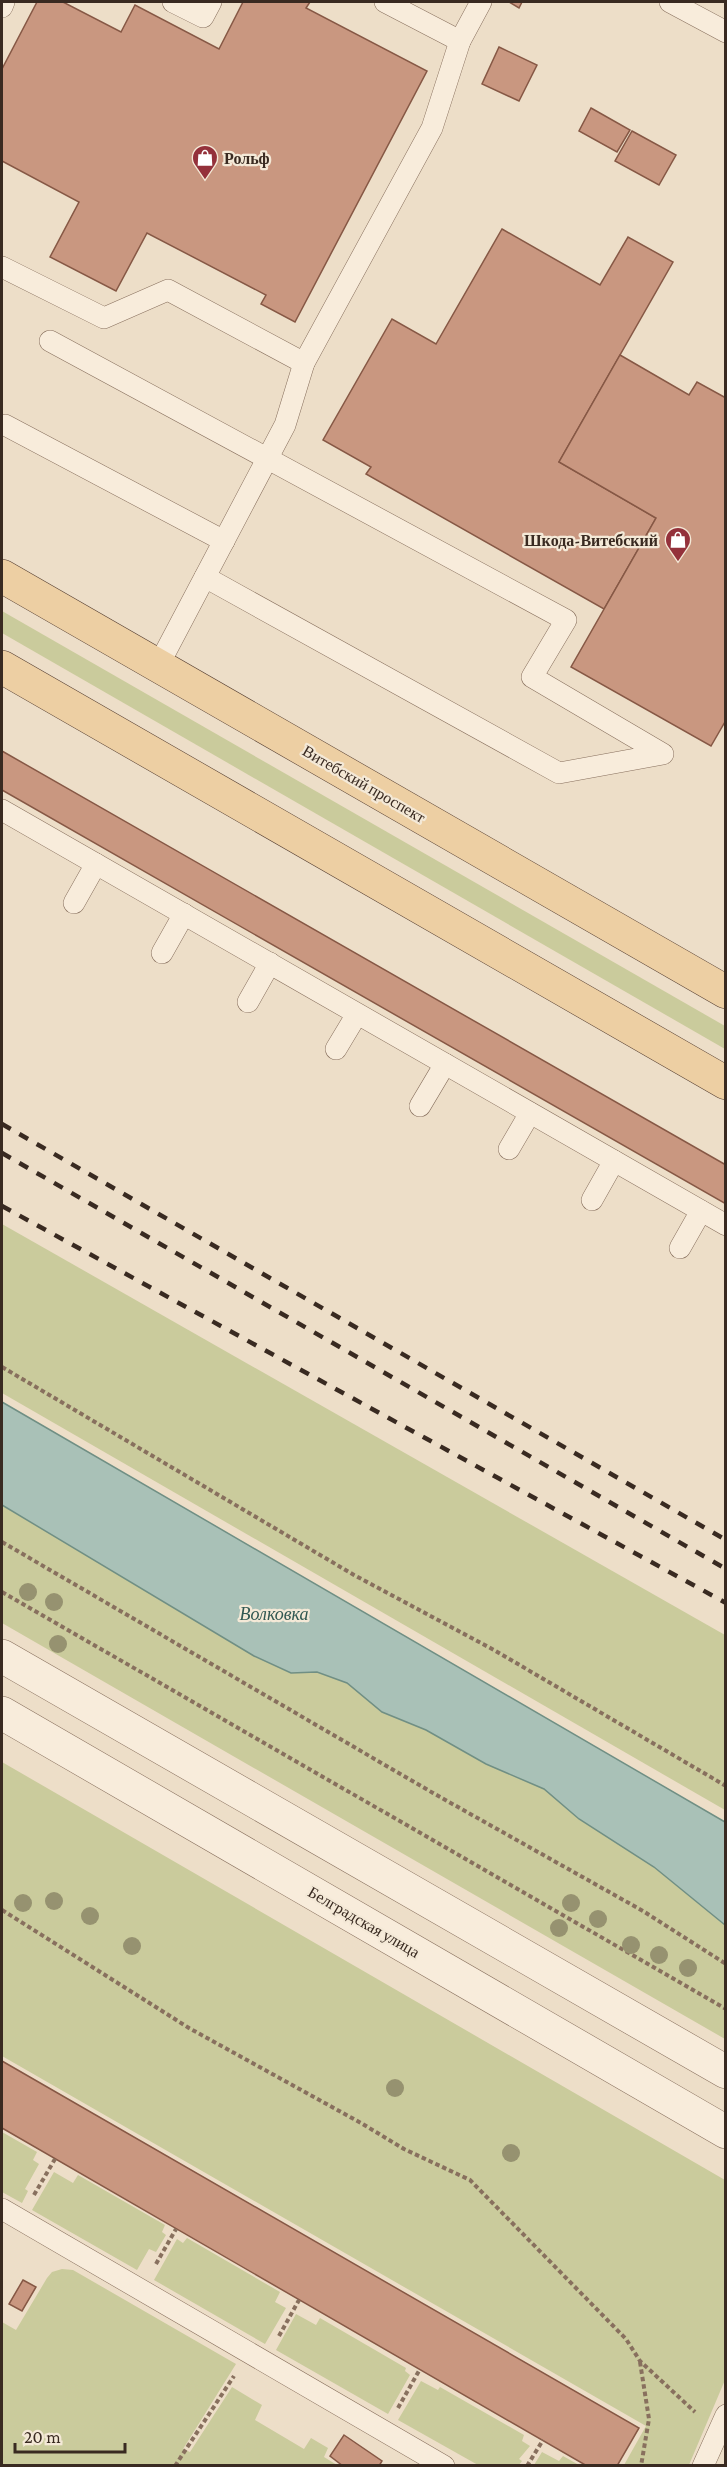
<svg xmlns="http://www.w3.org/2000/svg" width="727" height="2467" font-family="'Crimson Pro',serif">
<rect width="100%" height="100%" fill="#eddec8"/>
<g fill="#cacb9c">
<polygon points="2,611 725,1026 725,1049 2,633"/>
<polygon points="2,1224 725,1635 725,1810 2,1393"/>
<polygon points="2,1505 254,1656 291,1673 317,1672 347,1683 382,1712 426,1730 486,1764 544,1789 579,1819 654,1867 725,1925 725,2039 2,1623"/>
<polygon points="2,1762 725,2180 725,2380 689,2465 624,2465 646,2426 2,2056"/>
<polygon points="2,2132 37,2152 33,2160 39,2164 25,2189 28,2191 22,2203 2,2192"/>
<polygon points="54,2172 73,2183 78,2175 165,2225 162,2232 166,2235 156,2252 149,2249 137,2270 32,2210"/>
<polygon points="187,2238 280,2292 275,2302 286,2308 265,2344 154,2280 177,2239 183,2243"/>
<polygon points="62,2269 73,2270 236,2364 183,2449 190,2452 232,2387 262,2405 255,2420 304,2449 311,2438 328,2448 324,2457 337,2465 2,2465 2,2322 16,2330 47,2278 52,2272"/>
<polygon points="296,2314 316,2325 320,2318 406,2368 405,2371 410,2375 388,2414 276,2350"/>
<polygon points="421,2381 438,2390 440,2387 524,2435 522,2441 530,2446 519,2459 522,2461 519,2465 478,2465 398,2420"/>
<polygon points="542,2452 559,2461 563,2456 579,2465 534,2465"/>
</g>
<polygon fill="#a9c1b7" stroke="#708f84" stroke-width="1.5" points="2,1402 725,1822 725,1925 654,1867 579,1819 544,1789 486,1764 426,1730 382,1712 347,1683 317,1672 291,1673 254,1656 2,1505"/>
<g fill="#c99780" stroke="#865845" stroke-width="1.5">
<polygon points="37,2 63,2 121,32 135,5 219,49 243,2 310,2 306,8 427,71 295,322 261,304 266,295 147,233 116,291 50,257 79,202 2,161 2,69"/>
<polygon points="509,2 522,2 519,8"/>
<polygon points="499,47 537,65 519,101 482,84"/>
<polygon points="591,108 630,130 617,152 579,131"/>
<polygon points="632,131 676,155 659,185 615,161"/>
<polygon points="502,229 600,285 628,237 673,262 559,462 656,518 604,609 366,474 371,467 323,440 392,319 436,344"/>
<polygon points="620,355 689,395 697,382 726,398 726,720 711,746 571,667 656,518 559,462"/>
<polygon points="2,751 726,1165 726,1204 2,790"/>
<polygon points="2,2061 639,2428 617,2466 587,2466 2,2128"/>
<polygon points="23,2280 36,2287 22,2311 9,2304"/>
<polygon points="344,2435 382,2461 379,2466 343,2466 330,2456"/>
</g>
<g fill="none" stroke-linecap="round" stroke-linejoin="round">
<defs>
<g id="service">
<polyline points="173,2 203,17 211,2"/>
<polyline points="670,2 726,32"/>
<polyline points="2,7 4,2"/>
<polyline points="460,41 481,2"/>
<polyline points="2,267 104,318 168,290 304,363"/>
<polyline points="50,341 566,620 532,677 663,754 559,773 205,577"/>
<polyline points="5,425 224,541"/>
<polyline points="158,666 285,425 304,363 432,128 460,41 385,2"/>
<polyline points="2,810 726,1225"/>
<polyline points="74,903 96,864"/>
<polyline points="162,953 184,914"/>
<polyline points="248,1002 270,963"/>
<polyline points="336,1049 357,1014"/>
<polyline points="420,1106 445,1064"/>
<polyline points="509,1149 530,1113"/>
<polyline points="592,1200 614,1161"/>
<polyline points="680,1248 701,1211"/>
<polyline points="2,2209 444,2466"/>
<polyline points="703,2466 726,2415"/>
</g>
<g id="tertiary">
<polyline points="2,1656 726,2072"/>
<polyline points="2,1713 726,2132"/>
</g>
<g id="primary">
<polyline points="2,576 726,992"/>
<polyline points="2,667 726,1083"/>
</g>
</defs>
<use href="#service" stroke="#88705e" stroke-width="22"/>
<use href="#tertiary" stroke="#88705e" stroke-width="34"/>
<use href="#primary" stroke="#563f32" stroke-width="34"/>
<g stroke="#88705e" stroke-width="4" stroke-dasharray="4.5 3" stroke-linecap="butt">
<polyline points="2,1367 354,1575 494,1650 726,1786"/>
<polyline points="2,1542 433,1793 643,1911 726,1964"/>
<polyline points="2,1592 726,2009"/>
<polyline points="2,1910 189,2028 361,2123 404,2149 470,2180 626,2339 640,2361 695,2412"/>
<polyline points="34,2195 55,2159"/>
<polyline points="156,2264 176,2229"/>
<polyline points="279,2336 299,2300"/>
<polyline points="640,2362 649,2419 641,2466"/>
<polyline points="398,2408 420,2369"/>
<polyline points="175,2466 234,2376"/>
<polyline points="527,2466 543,2440"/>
</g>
<use href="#service" stroke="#f8ecdb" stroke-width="21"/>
<use href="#tertiary" stroke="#f8ecdb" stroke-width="33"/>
<use href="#primary" stroke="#edcfa3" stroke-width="33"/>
<g stroke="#392a21" stroke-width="4.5" stroke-dasharray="10 10" stroke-linecap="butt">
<polyline points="2,1124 726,1540"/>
<polyline points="2,1153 726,1569"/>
<polyline points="2,1206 726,1603"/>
</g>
</g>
<g fill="#969270">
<circle cx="28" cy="1592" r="9"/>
<circle cx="54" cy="1602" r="9"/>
<circle cx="58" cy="1644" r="9"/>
<circle cx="54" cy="1901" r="9"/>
<circle cx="23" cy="1903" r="9"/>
<circle cx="571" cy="1903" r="9"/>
<circle cx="90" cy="1916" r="9"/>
<circle cx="598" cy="1919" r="9"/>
<circle cx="559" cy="1928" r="9"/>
<circle cx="631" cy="1945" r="9"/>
<circle cx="132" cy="1946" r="9"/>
<circle cx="659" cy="1955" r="9"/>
<circle cx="688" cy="1968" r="9"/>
<circle cx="395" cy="2088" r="9"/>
<circle cx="511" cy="2153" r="9"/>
</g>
<defs>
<symbol id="shop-pin" viewBox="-11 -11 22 30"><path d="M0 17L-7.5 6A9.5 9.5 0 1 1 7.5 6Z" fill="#94313b" stroke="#f4e9d7"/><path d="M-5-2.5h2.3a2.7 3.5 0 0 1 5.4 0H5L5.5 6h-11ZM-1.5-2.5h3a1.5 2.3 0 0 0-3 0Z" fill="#fff"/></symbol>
</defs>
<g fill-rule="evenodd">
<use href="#shop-pin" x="190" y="143" width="30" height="40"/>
<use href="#shop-pin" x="663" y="525" width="30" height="40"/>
</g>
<g text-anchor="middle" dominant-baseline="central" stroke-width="4.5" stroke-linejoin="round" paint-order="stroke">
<g font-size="16" font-weight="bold" fill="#392a21" stroke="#f4e9d7" text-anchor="start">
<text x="224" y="158">Рольф</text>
<text x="658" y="540" text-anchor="end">Шкода-Витебский</text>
</g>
<g font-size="16" fill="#392a21" stroke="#f4e9d7">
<text transform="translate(364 784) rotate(30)">Витебский проспект</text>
<text transform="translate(364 1922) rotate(30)">Белградская улица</text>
</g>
<g font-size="18" font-style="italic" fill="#315852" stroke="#f4e9d7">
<text x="274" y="1614">Волковка</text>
</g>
</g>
<rect width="727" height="2467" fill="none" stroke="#392a21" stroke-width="6"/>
<path d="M15 2443v9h110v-9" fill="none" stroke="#392a21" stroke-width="3"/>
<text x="24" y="2443" font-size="18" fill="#392a21" stroke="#f4e9d7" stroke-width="4.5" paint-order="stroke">20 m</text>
</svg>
